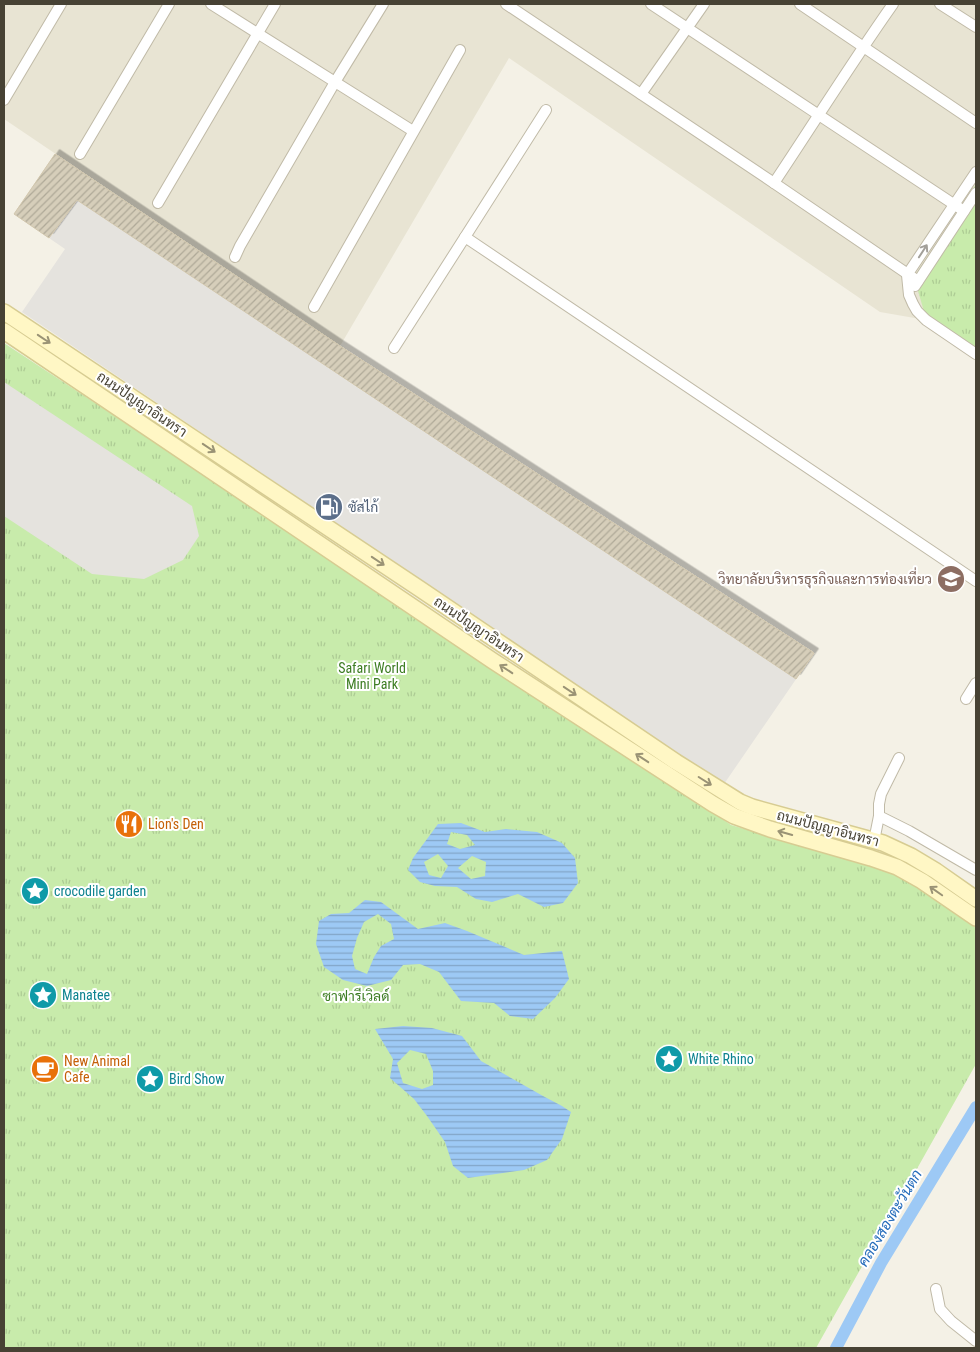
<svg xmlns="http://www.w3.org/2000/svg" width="980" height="1352" font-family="'Roboto Condensed',Sarabun,sans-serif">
<defs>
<pattern id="park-tufts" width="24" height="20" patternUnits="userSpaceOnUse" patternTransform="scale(1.25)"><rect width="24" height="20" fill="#c8ebab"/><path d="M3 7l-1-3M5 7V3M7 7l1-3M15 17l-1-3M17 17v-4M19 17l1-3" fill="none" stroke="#adcb94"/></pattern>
<pattern id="water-rules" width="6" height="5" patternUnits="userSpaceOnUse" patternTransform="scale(1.25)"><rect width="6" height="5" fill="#9dc9f5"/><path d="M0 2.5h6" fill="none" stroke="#82a5c7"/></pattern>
<pattern id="building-hatch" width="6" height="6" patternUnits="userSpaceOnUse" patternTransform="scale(1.25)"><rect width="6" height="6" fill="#d6ceba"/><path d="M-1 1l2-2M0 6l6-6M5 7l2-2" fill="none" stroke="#afa998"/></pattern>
<filter id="shadow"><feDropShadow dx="4.5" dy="-4.5" stdDeviation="0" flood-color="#0004"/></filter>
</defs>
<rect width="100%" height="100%" fill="#f4f1e6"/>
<polygon fill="#e8e4d3" points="4,4 976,4 976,353 926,320 880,312 509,58 340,346 4,119"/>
<g fill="url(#park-tufts)">
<polygon points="976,184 976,349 925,315 914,277"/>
<polygon points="4,343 670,782 731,825 886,871 915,883 976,928 976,1064 816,1348 4,1348"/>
</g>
<g fill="#e5e3de">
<polygon points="55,154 340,346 814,653 724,784 22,312 65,249 14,214"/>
<polygon points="4,382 192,506 199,536 183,560 144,579 92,574 4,516"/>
</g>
<g fill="url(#water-rules)" fill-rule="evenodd">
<path d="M461,823L485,832L506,829L537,832L562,843L575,858L578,883L563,903L544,907L518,894L492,902L476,899L457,887L435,886L420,882L408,870L413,858L438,824ZM451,832L467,835L475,845L460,849L447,844ZM438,854L448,866L441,878L429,875L424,862ZM472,856L486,862L485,876L471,879L458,868Z"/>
<path d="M365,900L381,902L418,929L445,923L467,931L524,955L562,951L569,979L555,998L533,1019L510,1016L494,1003L461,1001L439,972L420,964L403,965L391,980L367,986L343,980L324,967L316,944L319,921L331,914L349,913ZM378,914L391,924L394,939L381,946L374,957L367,974L355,969L352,956L357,938L364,922Z"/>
<path d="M403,1026L432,1028L462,1036L481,1061L543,1096L562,1106L571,1112L562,1139L547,1160L524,1170L468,1178L453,1166L445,1142L427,1116L414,1099L390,1078L393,1059L375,1029ZM410,1050L426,1054L433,1071V1085L422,1089L403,1083L397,1063Z"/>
</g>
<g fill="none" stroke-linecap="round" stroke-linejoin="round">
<polyline stroke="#9dc9f5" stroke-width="12" points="836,1348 881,1263 976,1107"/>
</g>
<polygon fill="url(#building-hatch)" stroke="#d2c7ad" filter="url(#shadow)" points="55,154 340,346 814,653 796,679 77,200 49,238 14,214"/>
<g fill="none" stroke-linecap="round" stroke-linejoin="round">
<defs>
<g id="street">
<polyline points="211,4 413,131"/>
<polyline points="506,4 774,183 918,281"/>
<polyline points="651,4 964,211"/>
<polyline points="800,4 976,123"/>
<polyline points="940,4 976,27"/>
<polyline points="641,94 704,4"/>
<polyline points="4,100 61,4"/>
<polyline points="80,154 169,4"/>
<polyline points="976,172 907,275 909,295 913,304 917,311 926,320 976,354"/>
<path d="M774,183C814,123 852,62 893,4"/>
<polyline points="158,203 275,4"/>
<polyline points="465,237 546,110"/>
<polyline points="235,257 240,246 335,82 383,4"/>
<polyline points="915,286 976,193"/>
<polyline points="314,307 460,50"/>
<polyline points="394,348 465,237 976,581"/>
<polyline points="966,699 976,683"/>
<polyline points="879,816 909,831 976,870"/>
<polyline points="874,841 879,816 879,804 881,794 899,758"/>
<polyline points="936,1289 940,1309 951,1321 976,1341"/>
</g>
<g id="secondary">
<polyline points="4,312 420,589 676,762 740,802 752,807 883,843 911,856 936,871 976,899"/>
<polyline points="4,331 493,661 713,804 734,816 770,829 871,858 897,867 922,881 976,918"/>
</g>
</defs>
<use href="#street" stroke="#c0baa7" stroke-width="12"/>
<use href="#secondary" stroke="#d7cc92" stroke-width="18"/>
<use href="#street" stroke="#fff" stroke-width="10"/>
<use href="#secondary" stroke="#fff7c5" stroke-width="15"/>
</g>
<defs><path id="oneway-shaft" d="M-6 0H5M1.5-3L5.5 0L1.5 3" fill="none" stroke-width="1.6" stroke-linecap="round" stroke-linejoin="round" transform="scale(1.25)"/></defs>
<use stroke="#a3a09a" href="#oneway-shaft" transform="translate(923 251) rotate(-57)"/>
<g stroke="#9a9375">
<use href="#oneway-shaft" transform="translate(44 339) rotate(34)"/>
<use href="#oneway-shaft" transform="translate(209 448) rotate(34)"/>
<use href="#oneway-shaft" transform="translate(378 561) rotate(34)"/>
<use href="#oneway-shaft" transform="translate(506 669) rotate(-147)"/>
<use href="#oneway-shaft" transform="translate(570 691) rotate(34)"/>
<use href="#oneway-shaft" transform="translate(642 758) rotate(-147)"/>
<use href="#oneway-shaft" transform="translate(705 781) rotate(32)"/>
<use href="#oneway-shaft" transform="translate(785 833) rotate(-164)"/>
<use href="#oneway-shaft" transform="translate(936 891) rotate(-145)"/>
</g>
<defs>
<symbol id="fuel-disc" viewBox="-11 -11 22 22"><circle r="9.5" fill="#5c6f8a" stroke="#fff"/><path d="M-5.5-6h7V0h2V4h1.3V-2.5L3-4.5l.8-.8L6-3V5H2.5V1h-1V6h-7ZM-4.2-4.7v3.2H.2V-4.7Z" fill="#fff"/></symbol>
<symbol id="university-disc" viewBox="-11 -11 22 22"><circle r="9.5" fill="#8d6e63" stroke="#fff"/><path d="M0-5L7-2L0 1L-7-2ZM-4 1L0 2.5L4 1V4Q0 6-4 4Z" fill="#fff"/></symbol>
<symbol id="restaurant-disc" viewBox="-11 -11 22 22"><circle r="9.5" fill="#e8710a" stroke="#fff"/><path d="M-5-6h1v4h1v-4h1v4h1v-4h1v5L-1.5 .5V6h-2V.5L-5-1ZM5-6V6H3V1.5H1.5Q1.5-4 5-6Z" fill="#fff"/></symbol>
<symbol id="sight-disc" viewBox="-11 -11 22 22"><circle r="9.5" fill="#0f9aa8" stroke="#fff"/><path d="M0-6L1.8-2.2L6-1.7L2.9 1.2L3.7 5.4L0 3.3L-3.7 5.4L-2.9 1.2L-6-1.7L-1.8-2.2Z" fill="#fff"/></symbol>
<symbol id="cafe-disc" viewBox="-11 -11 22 22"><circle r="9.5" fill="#e8710a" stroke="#fff"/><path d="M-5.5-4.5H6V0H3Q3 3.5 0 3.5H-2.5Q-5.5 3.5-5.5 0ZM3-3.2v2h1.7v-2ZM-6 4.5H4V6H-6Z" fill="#fff"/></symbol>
</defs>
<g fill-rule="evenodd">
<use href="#fuel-disc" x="313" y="491" width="32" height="32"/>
<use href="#university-disc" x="935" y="563" width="32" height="32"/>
<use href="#restaurant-disc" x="113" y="808" width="32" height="32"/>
<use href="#sight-disc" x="19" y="875" width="32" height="32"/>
<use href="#sight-disc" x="27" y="979" width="32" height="32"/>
<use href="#sight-disc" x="653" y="1043" width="32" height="32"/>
<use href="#cafe-disc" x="29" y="1053" width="32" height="32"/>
<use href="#sight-disc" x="134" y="1063" width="32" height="32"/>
</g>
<g text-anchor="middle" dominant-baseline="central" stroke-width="4" stroke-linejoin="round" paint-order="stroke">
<g font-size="14" fill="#474234" stroke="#fff">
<text transform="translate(142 404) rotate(34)">ถนนปัญญาอินทรา</text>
<text transform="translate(479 629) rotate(34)">ถนนปัญญาอินทรา</text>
<text transform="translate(828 828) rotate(15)">ถนนปัญญาอินทรา</text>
</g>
<g font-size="14" fill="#4e5e75" stroke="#fff" text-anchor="start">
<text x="348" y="507">ซัสไก้</text>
</g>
<g font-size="14" fill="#785e54" stroke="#fff" text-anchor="end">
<text x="932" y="579">วิทยาลัยบริหารธุรกิจและการท่องเที่ยว</text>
</g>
<g font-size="14" fill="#3d7d23" stroke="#fff">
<text x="372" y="668">Safari World<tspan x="372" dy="16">Mini Park</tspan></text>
<text x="356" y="996">ซาฟารีเวิลด์</text>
</g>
<g font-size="14" fill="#c56008" stroke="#fff" text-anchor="start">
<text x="148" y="824">Lion's Den</text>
<text x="64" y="1061">New Animal<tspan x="64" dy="16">Cafe</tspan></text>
</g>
<g font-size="14" fill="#0d838f" stroke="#fff" text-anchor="start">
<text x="54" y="891">crocodile garden</text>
<text x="62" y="995">Manatee</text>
<text x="688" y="1059">White Rhino</text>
<text x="169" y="1079">Bird Show</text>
</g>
<g font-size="15" font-style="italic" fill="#266dbb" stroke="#fff">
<text transform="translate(890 1218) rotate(-59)">คลองสองตะวันตก</text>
</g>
</g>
<rect width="980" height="1352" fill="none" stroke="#474234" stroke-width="10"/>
</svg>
